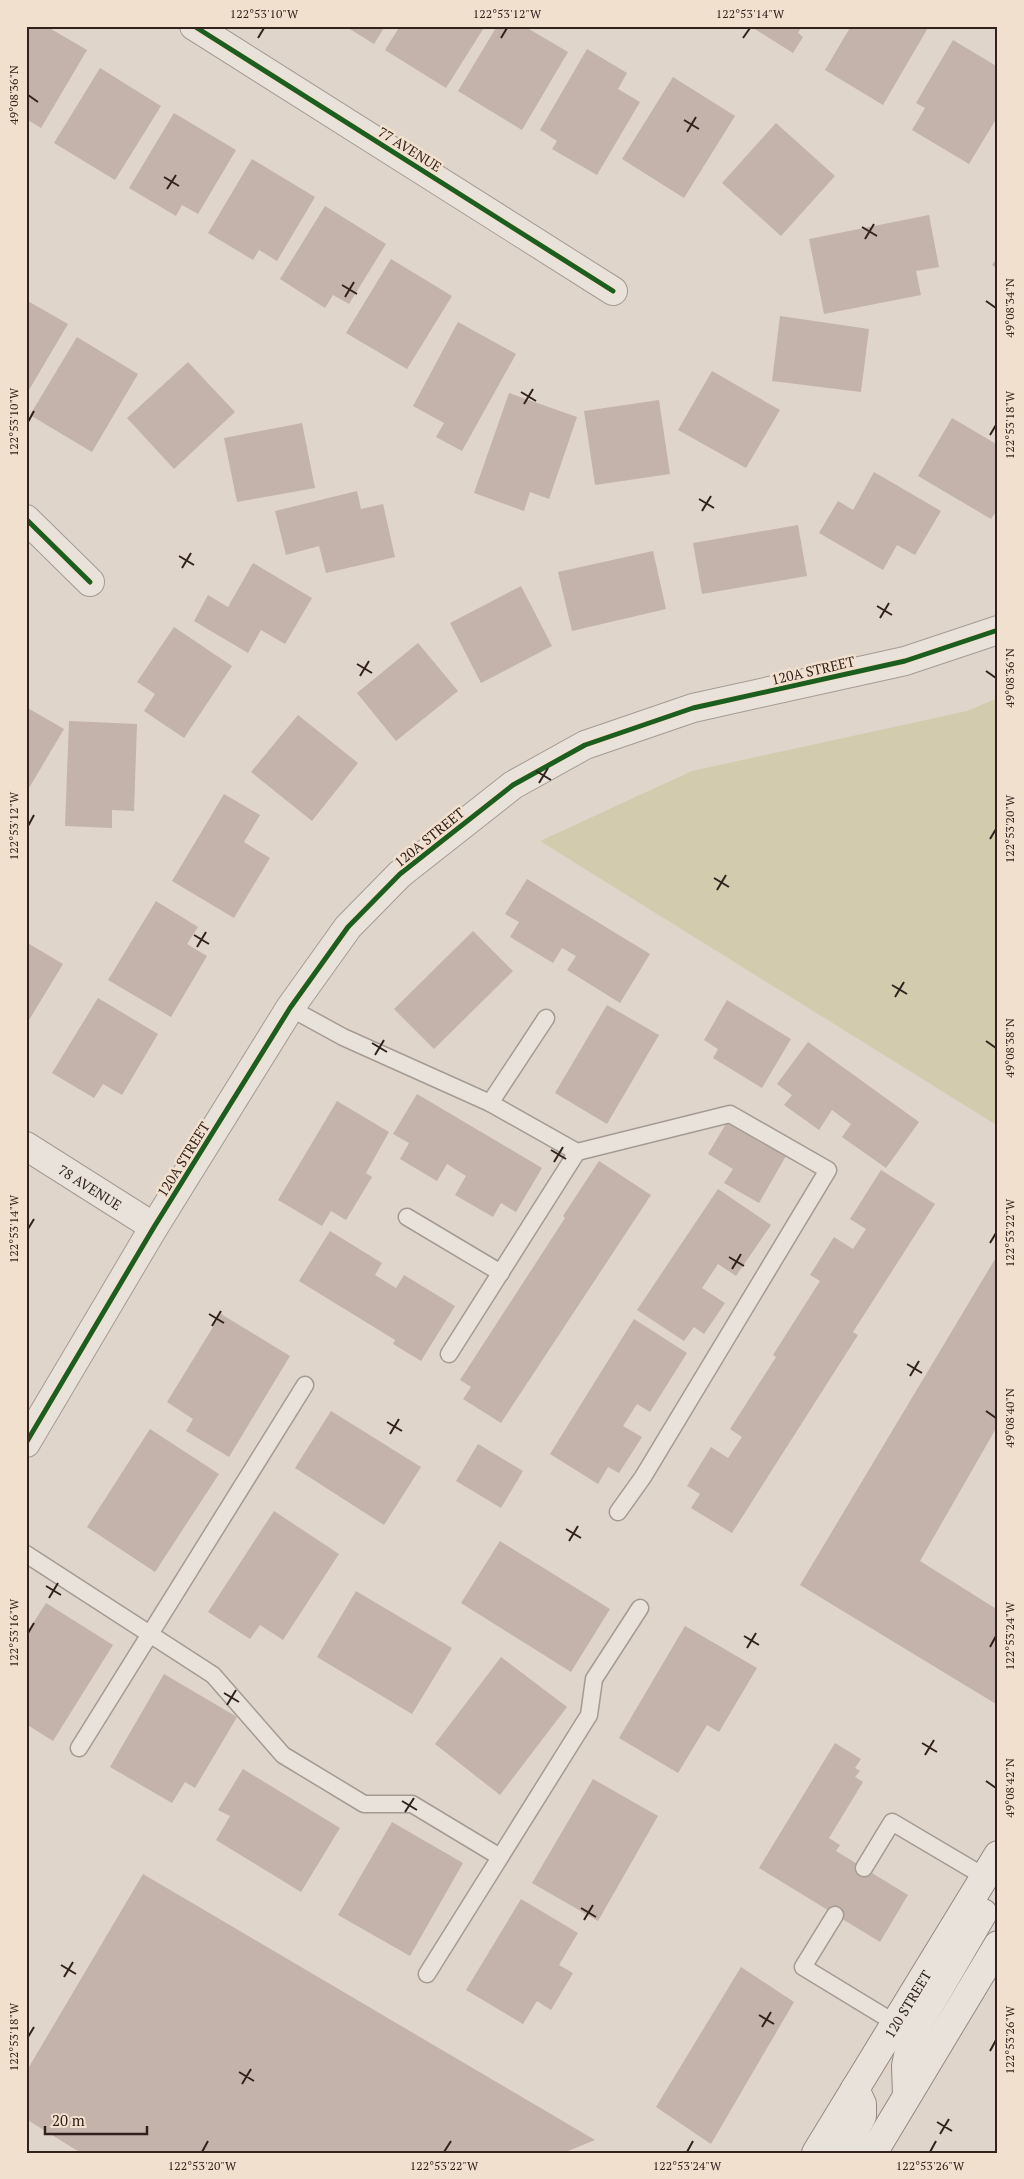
<svg xmlns="http://www.w3.org/2000/svg" width="1024" height="2179" font-family="'PT Serif',serif">
<rect width="100%" height="100%" fill="#e0d5ca"/>
<polygon fill="#d2cbad" points="998,698 998,1126 540,841 692,771 967,711"/>
<g fill="#c3b3ab">
<polygon points="26,26 46,26 87,50 41,128 26,119"/>
<polygon points="345,26 385,26 374,44"/>
<polygon points="400,26 485,26 446,88 385,50"/>
<polygon points="497,26 524,26 568,52 522,130 458,91"/>
<polygon points="750,26 802,26 798,33 803,37 793,53"/>
<polygon points="851,26 929,26 883,105 825,70"/>
<polygon points="953,40 998,67 998,116 969,164 912,130 925,108 916,103"/>
<polygon points="587,49 627,73 618,89 640,102 597,175 552,149 557,141 540,130"/>
<polygon points="100,68 161,106 115,180 54,143"/>
<polygon points="673,77 735,116 684,198 622,159"/>
<polygon points="174,113 236,150 198,214 182,205 176,216 129,188"/>
<polygon points="776,123 835,176 781,236 722,183"/>
<polygon points="252,159 315,197 277,261 259,250 253,260 208,233"/>
<polygon points="325,206 386,244 349,304 333,295 325,308 280,279"/>
<polygon points="929,215 939,267 916,271 921,295 824,314 809,239"/>
<polygon points="998,256 998,269 992,265"/>
<polygon points="391,259 452,296 407,369 346,333"/>
<polygon points="26,300 68,324 26,395"/>
<polygon points="780,316 869,329 861,392 772,381"/>
<polygon points="458,322 516,354 462,451 436,437 444,423 413,406"/>
<polygon points="77,337 138,374 92,452 30,415"/>
<polygon points="188,362 235,412 174,469 127,418"/>
<polygon points="712,371 780,410 746,468 678,430"/>
<polygon points="509,393 577,417 549,499 530,492 524,511 474,493"/>
<polygon points="659,400 670,474 595,485 584,411"/>
<polygon points="952,418 998,445 998,509 991,519 918,476"/>
<polygon points="302,423 315,488 237,502 224,438"/>
<polygon points="874,472 941,511 915,555 897,545 883,570 819,533 838,501 853,510"/>
<polygon points="357,491 361,509 383,504 395,557 326,573 319,546 286,555 275,511"/>
<polygon points="798,525 807,576 702,594 693,543"/>
<polygon points="653,551 666,609 572,631 558,572"/>
<polygon points="253,563 312,598 285,644 261,630 248,653 194,621 208,595 228,607"/>
<polygon points="521,586 552,646 481,683 450,623"/>
<polygon points="174,627 232,666 184,738 144,711 155,694 137,682"/>
<polygon points="418,643 458,691 396,741 357,693"/>
<polygon points="26,707 64,729 26,793"/>
<polygon points="298,715 358,763 312,821 251,772"/>
<polygon points="69,721 137,724 134,811 112,810 112,828 65,826"/>
<polygon points="224,794 260,815 244,842 270,858 234,918 172,881"/>
<polygon points="527,879 650,954 620,1003 567,970 576,956 562,948 553,963 510,937 519,922 505,914"/>
<polygon points="156,901 198,927 187,944 207,956 171,1017 108,980"/>
<polygon points="473,931 513,971 434,1049 394,1009"/>
<polygon points="26,942 63,964 26,1025"/>
<polygon points="98,998 158,1034 122,1095 103,1084 94,1098 52,1073"/>
<polygon points="727,1000 791,1039 762,1088 713,1058 718,1049 704,1040"/>
<polygon points="607,1005 659,1035 607,1124 555,1093"/>
<polygon points="808,1042 919,1122 886,1168 842,1137 851,1124 832,1110 819,1130 784,1105 792,1095 777,1084"/>
<polygon points="417,1094 542,1168 516,1212 501,1203 493,1217 455,1195 466,1176 447,1164 437,1181 400,1159 409,1143 393,1134"/>
<polygon points="337,1101 389,1132 366,1173 372,1177 346,1220 331,1211 322,1226 278,1200"/>
<polygon points="727,1122 786,1156 759,1203 724,1183 733,1169 708,1154"/>
<polygon points="599,1161 651,1195 501,1423 463,1399 471,1387 460,1380 565,1218 563,1216"/>
<polygon points="881,1170 935,1204 853,1332 858,1335 732,1533 691,1508 700,1494 687,1486 711,1447 728,1458 742,1437 730,1429 776,1357 773,1355 820,1281 810,1275 834,1237 853,1249 866,1229 850,1219"/>
<polygon points="718,1189 771,1225 736,1276 718,1264 702,1288 725,1303 704,1334 694,1327 684,1341 637,1310"/>
<polygon points="330,1231 382,1263 375,1275 396,1288 404,1275 455,1306 421,1361 393,1344 395,1340 299,1281"/>
<polygon points="998,1254 998,1425 920,1561 998,1610 996,1704 800,1585"/>
<polygon points="221,1314 290,1356 229,1457 186,1431 193,1419 167,1402"/>
<polygon points="634,1319 687,1353 650,1412 637,1404 623,1426 642,1437 619,1473 608,1467 598,1484 550,1454"/>
<polygon points="331,1411 421,1467 384,1525 295,1468"/>
<polygon points="150,1429 219,1474 155,1572 87,1527"/>
<polygon points="478,1444 523,1471 501,1508 456,1481"/>
<polygon points="274,1511 339,1554 283,1640 260,1625 250,1639 208,1612"/>
<polygon points="500,1541 610,1609 571,1672 461,1603"/>
<polygon points="356,1591 452,1648 412,1714 317,1657"/>
<polygon points="46,1603 113,1645 53,1741 26,1724 26,1634"/>
<polygon points="685,1626 757,1668 719,1732 707,1725 678,1773 619,1738"/>
<polygon points="501,1657 567,1707 500,1795 435,1744"/>
<polygon points="164,1674 237,1717 195,1788 185,1782 172,1803 110,1767"/>
<polygon points="835,1743 861,1759 855,1768 860,1771 855,1777 863,1782 829,1838 840,1845 836,1851 908,1895 880,1942 759,1868"/>
<polygon points="243,1769 340,1828 301,1892 216,1840 230,1816 218,1810"/>
<polygon points="593,1779 658,1816 598,1921 532,1883"/>
<polygon points="392,1822 463,1863 410,1956 338,1915"/>
<polygon points="143,1874 595,2140 563,2153 81,2153 26,2119 26,2072"/>
<polygon points="521,1899 578,1933 559,1965 573,1973 551,2010 537,2001 523,2024 466,1990"/>
<polygon points="741,1967 794,2002 711,2144 656,2107"/>
</g>
<g fill="none" stroke-linecap="round" stroke-linejoin="round">
<defs>
<g id="service">
<polyline points="290,1008 343,1037 490,1103 577,1152 730,1114 828,1170 643,1477 618,1512"/>
<polyline points="490,1103 546,1018"/>
<polyline points="407,1217 501,1273"/>
<polyline points="449,1354 577,1152"/>
<polyline points="26,1554 213,1675 283,1755 364,1804 412,1804 500,1857"/>
<polyline points="79,1748 305,1385"/>
<polyline points="864,1868 892,1822 985,1877"/>
<polyline points="835,1915 803,1967 895,2023"/>
<polyline points="427,1974 589,1715 594,1679 640,1608"/>
</g>
<g id="minor">
<polyline points="194,26 613,291"/>
<polyline points="26,519 90,582"/>
<path id="s1" d="M26,1146L154,1227"/>
<polyline points="26,1443 154,1227 290,1008 348,927 400,874 513,785 585,745 693,708 905,661 998,630"/>
</g>
<g id="secondary">
<polyline points="907,2095 906,2066 912,2035 983,1913"/>
<path id="s2" d="M816,2153L998,1855"/>
<polyline points="843,2153 862,2116 862,2104 855,2089"/>
<polyline points="873,2153 998,1945"/>
</g>
</defs>
<use href="#service" stroke="#a59b93" stroke-width="19"/>
<use href="#minor" stroke="#a59b93" stroke-width="30"/>
<use href="#secondary" stroke="#958a83" stroke-width="30"/>
<use href="#service" stroke="#e8e2db" stroke-width="16"/>
<use href="#minor" stroke="#e8e2db" stroke-width="28"/>
<use href="#secondary" stroke="#e8e2db" stroke-width="28"/>
<defs>
<g id="cycleway">
<polyline points="194,26 613,291"/>
<polyline points="26,519 90,582"/>
<polyline points="26,1443 154,1227 290,1008 348,927 400,874 513,785 585,745 693,708 905,661 998,630"/>
</g>
</defs>
<use href="#cycleway" stroke="#f2e0ce" stroke-width="8"/>
<use href="#cycleway" stroke="#1b5e20" stroke-width="5"/>
</g>
<path fill="none" stroke="#32221d" stroke-width="2" d="M258,38L264,28M501,38L507,28M743,38L750,28M28,95L38,102M684,120L699,129M687,132L696,117M164,177L179,186M167,189L176,175M862,227L877,236M865,239L874,224M342,285L357,294M345,297L354,282M986,301L996,308M521,392L536,401M524,404L533,389M28,422L34,411M990,435L996,425M699,499L714,508M702,511L711,496M179,556L194,565M182,568L191,553M877,606L892,615M880,618L889,603M357,664L372,673M986,671L996,678M360,676L369,661M536,771L551,780M539,783L548,768M28,826L34,815M990,839L996,829M714,878L729,887M717,890L726,875M194,935L209,944M197,947L206,932M892,985L907,994M895,997L904,982M986,1041L996,1048M372,1043L387,1052M375,1055L384,1040M551,1150L566,1159M554,1162L563,1147M28,1229L34,1219M990,1243L996,1233M729,1257L744,1266M732,1269L741,1254M209,1314L224,1323M212,1326L221,1311M907,1364L922,1373M910,1376L919,1361M986,1411L996,1418M387,1422L402,1431M390,1434L399,1419M566,1529L581,1538M569,1541L578,1526M46,1586L61,1595M49,1598L58,1583M28,1633L34,1623M744,1636L759,1645M990,1647L996,1636M747,1648L756,1633M224,1693L239,1702M227,1705L236,1690M922,1743L937,1752M925,1755L934,1740M986,1781L996,1788M402,1801L417,1810M405,1812L414,1798M581,1908L596,1917M584,1920L593,1905M61,1965L76,1974M64,1977L73,1962M759,2015L774,2024M762,2027L771,2012M28,2037L34,2027M990,2051L996,2040M239,2072L254,2081M242,2084L251,2069M937,2122L952,2131M940,2134L949,2119M202,2152L208,2141M444,2152L451,2141M687,2152L693,2141M930,2152L936,2141"/>
<g text-anchor="middle" dominant-baseline="central" stroke-width="5" stroke-linejoin="round" paint-order="stroke">
<g font-size="14" fill="#32221d" stroke="#f2e0ce">
<text transform="translate(410 149) rotate(32)">77 AVENUE</text>
<text transform="translate(813 670) rotate(-13)">120A STREET</text>
<text transform="translate(429 837) rotate(-39)">120A STREET</text>
<text transform="translate(183 1159) rotate(-58)">120A STREET</text>
<text stroke="none"><textPath href="#s1" startOffset="76">78 AVENUE</textPath></text>
<text stroke="none"><textPath href="#s2" startOffset="175">120 STREET</textPath></text>
</g>
</g>
<rect width="1024" height="2179" fill="none" stroke="#f2e0ce" stroke-width="55"/>
<path d="M45 2126v8h102v-8" fill="none" stroke="#32221d" stroke-width="2.5"/>
<text x="52" y="2126" font-size="15" fill="#32221d" stroke="#f2e0ce" stroke-width="4" paint-order="stroke">20 m</text>
<rect x="28" y="28" width="968" height="2124" fill="none" stroke="#32221d" stroke-width="2"/>
<g font-size="12" text-anchor="middle" fill="#32221d">
<text x="264" y="18">122°53'10"W</text>
<text x="507" y="18">122°53'12"W</text>
<text x="750" y="18">122°53'14"W</text>
<text transform="translate(14 95) rotate(-90)" y="4">49°08'36"N</text>
<text transform="translate(1010 308) rotate(-90)" y="4">49°08'34"N</text>
<text transform="translate(14 422) rotate(-90)" y="4">122°53'10"W</text>
<text transform="translate(1010 425) rotate(-90)" y="4">122°53'18"W</text>
<text transform="translate(1010 678) rotate(-90)" y="4">49°08'36"N</text>
<text transform="translate(14 826) rotate(-90)" y="4">122°53'12"W</text>
<text transform="translate(1010 829) rotate(-90)" y="4">122°53'20"W</text>
<text transform="translate(1010 1048) rotate(-90)" y="4">49°08'38"N</text>
<text transform="translate(14 1229) rotate(-90)" y="4">122°53'14"W</text>
<text transform="translate(1010 1233) rotate(-90)" y="4">122°53'22"W</text>
<text transform="translate(1010 1418) rotate(-90)" y="4">49°08'40"N</text>
<text transform="translate(14 1633) rotate(-90)" y="4">122°53'16"W</text>
<text transform="translate(1010 1636) rotate(-90)" y="4">122°53'24"W</text>
<text transform="translate(1010 1788) rotate(-90)" y="4">49°08'42"N</text>
<text transform="translate(14 2037) rotate(-90)" y="4">122°53'18"W</text>
<text transform="translate(1010 2040) rotate(-90)" y="4">122°53'26"W</text>
<text x="202" y="2170">122°53'20"W</text>
<text x="444" y="2170">122°53'22"W</text>
<text x="687" y="2170">122°53'24"W</text>
<text x="930" y="2170">122°53'26"W</text>
</g>
</svg>
